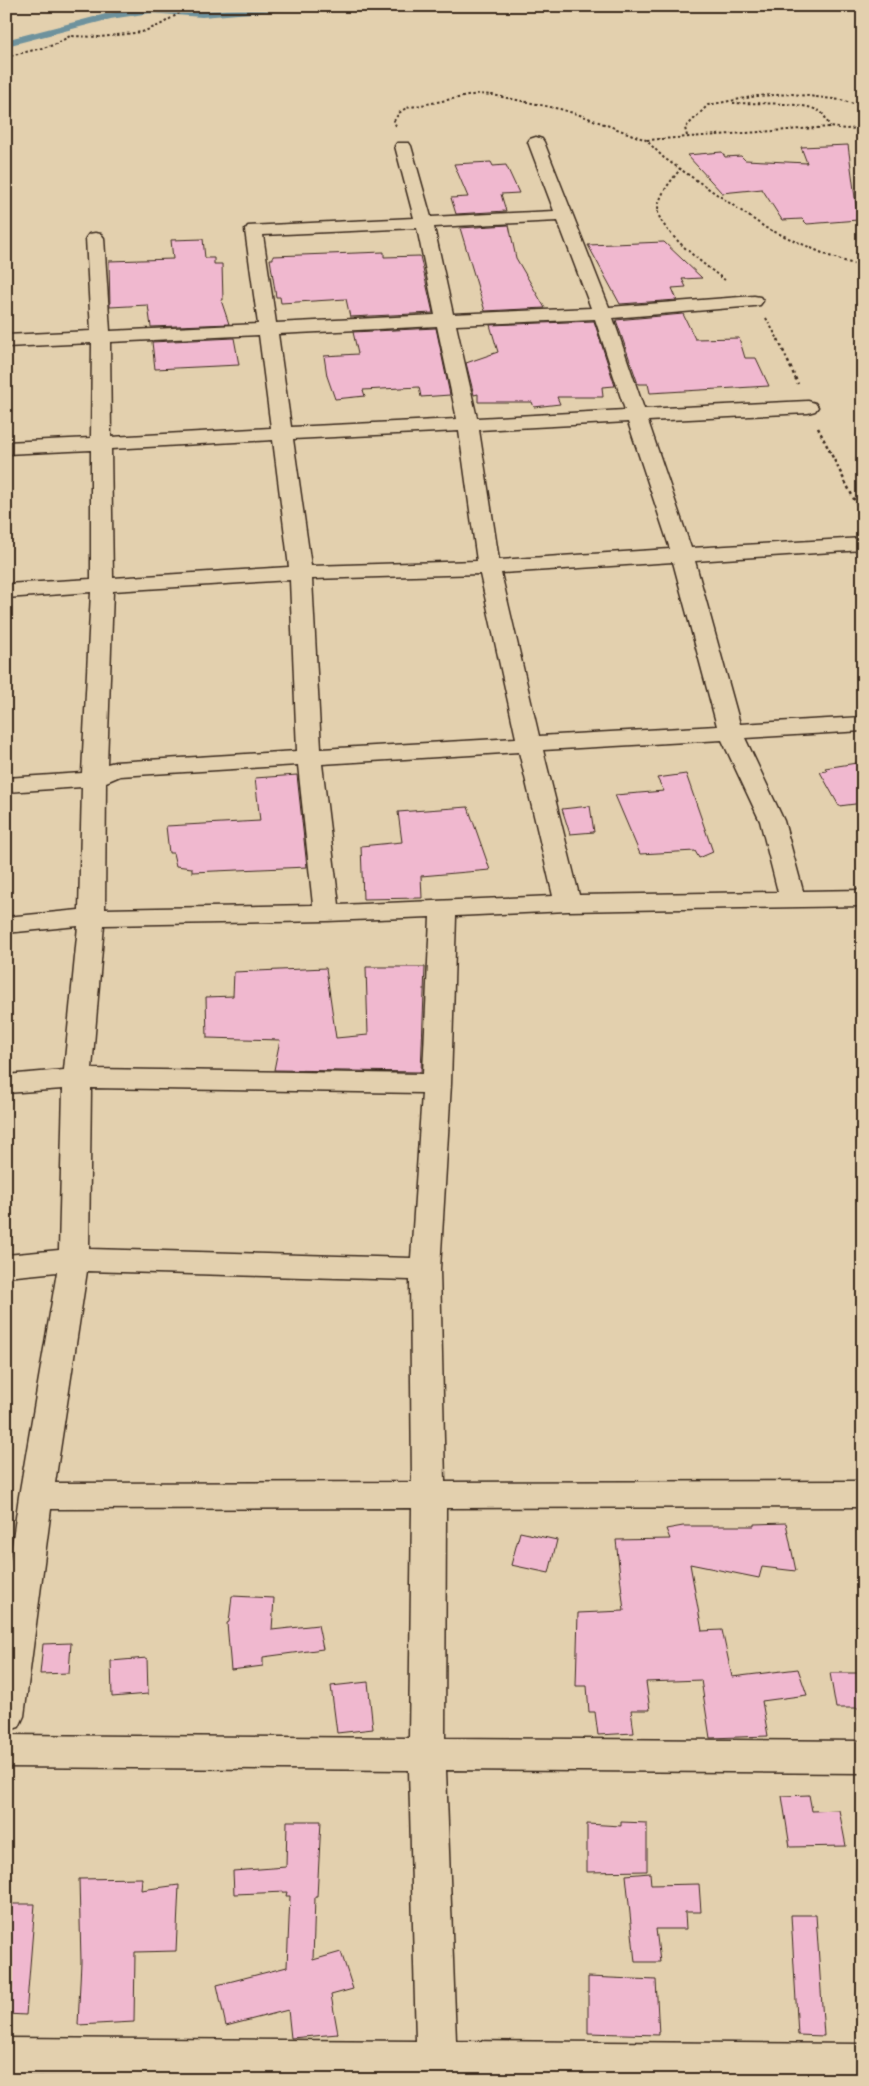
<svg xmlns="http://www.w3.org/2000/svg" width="869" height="2086" font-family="Pangolin,sans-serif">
<rect width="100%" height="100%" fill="#e3d0ae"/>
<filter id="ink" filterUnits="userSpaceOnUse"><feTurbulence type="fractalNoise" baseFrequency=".02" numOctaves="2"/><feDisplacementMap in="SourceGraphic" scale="10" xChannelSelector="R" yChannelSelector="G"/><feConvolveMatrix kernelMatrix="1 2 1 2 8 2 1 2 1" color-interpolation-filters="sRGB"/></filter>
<g filter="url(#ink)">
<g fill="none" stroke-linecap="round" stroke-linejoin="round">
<polyline stroke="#6e929d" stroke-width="6" points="6,43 110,16 150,10 202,14 297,6"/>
</g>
<g fill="#f0b8cf" stroke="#3b2a1e">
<polygon points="848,145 858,220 807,224 802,219 782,220 762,189 722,193 687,155 722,152 725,157 741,156 745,160 807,163 801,147"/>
<polygon points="491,162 493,166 506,165 519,193 501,194 506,211 456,214 451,198 468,197 454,164"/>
<polygon points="509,225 516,258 545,308 485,311 460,228"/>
<polygon points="203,239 205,258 214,258 214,264 222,264 223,300 221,300 229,324 151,327 148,305 110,307 109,261 173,259 171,240"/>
<polygon points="664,242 702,278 682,279 686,287 672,288 677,300 620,304 588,245"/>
<polygon points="384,252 384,257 420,256 433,313 350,317 346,299 281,303 280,297 276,297 270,259 273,259 273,256"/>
<polygon points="683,314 695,339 739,338 745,358 756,358 769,386 650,393 648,384 638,384 616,320"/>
<polygon points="594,321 615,386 602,387 603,397 557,397 560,404 534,407 532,402 478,402 478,394 474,395 466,363 498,352 490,325"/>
<polygon points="436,328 450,395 421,397 419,387 363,390 365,396 335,399 327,376 324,356 358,354 353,332"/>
<polygon points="234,338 239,365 155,369 152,342"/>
<polygon points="863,762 863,803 839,806 820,772 827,771 825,768"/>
<polygon points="686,774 713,852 699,858 695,851 640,854 615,795 664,791 657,778"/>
<polygon points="297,775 307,867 192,872 192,868 176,866 173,853 169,853 166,826 260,821 255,778"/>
<polygon points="590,806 594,832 570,834 562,809"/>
<polygon points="468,807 490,870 421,876 422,898 363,899 361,846 402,842 398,812"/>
<polygon points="366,967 425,967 421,1072 274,1070 280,1040 207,1038 206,997 233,996 234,972 326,968 336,1038 368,1035"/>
<polygon points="786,1523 796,1571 762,1567 759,1578 690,1564 702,1631 722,1630 732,1677 798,1669 807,1695 762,1701 768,1736 710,1738 701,1680 646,1682 650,1710 631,1710 634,1733 598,1735 595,1712 589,1712 587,1686 576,1686 578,1613 624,1611 616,1540 670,1539 666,1529 683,1526 754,1526 754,1524"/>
<polygon points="520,1532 557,1540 549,1573 511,1565"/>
<polygon points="232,1596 274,1598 272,1630 318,1625 323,1649 263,1657 263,1666 231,1670 227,1623 229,1622"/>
<polygon points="71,1643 69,1673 40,1674 43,1644"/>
<polygon points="147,1658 148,1694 112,1697 111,1661"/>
<polygon points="830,1673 863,1673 863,1708 836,1708"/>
<polygon points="368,1682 373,1729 337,1733 331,1686"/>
<polygon points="809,1795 812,1811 839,1810 846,1846 790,1847 782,1796"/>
<polygon points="287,1821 321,1821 317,1897 315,1897 313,1960 341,1952 353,1989 331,1995 338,2034 291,2038 288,2010 226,2026 217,1985 287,1967 290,1896 286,1896 287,1892 234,1894 233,1871 286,1867"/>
<polygon points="621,1822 647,1823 647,1871 587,1872 587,1824 621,1826"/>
<polygon points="650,1873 651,1885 699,1884 701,1912 685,1912 686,1929 656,1929 660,1962 635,1962 626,1875"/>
<polygon points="142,1878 141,1890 179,1885 176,1951 135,1952 134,2022 78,2025 81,1962 79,1879"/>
<polygon points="6,1904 35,1904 26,2015 6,2014"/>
<polygon points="791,1915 816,1915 824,2036 798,2035"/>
<polygon points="588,1977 656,1980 659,2035 588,2033"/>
</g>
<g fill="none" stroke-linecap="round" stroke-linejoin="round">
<defs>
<path id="street" d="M536,137L542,139L544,142L609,307L754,296L760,297L763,301L760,305L754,306L613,318L644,409L808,401L815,403L818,407L815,411L808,413L648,421L691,548L863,538V550L695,561L740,724L863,717V731L745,738L784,821L803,891L863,890V906L568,911L456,916L451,1084L440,1269L445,1482L863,1481V1507L446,1508L445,1738L863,1741V1773L446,1770L456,2041L863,2044V2080H417L6,2076V2038L416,2041L409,1770L6,1767V1735L409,1738L412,1508L51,1509L24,1716L19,1727L6,1731V1588L19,1496L57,1272L6,1277V1255L59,1250L63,1089L6,1093V1075L64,1070L78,926L6,933V917L79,910L82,787L6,792V778L82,773L91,592L6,598V584L91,579V450L6,454V442L91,438L92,343L6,347V335L91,331L86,238L89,234L95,233L101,234L104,238L110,331L258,324L245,230L248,226L414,218L395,146L397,143H409L411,146L431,217L554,211L528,142L530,139ZM558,221L591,308L453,314L434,227ZM417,228L435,315L276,323L263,235ZM595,319L625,410L477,418L456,325ZM437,326L457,419L291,427L278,334ZM259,335L271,428L111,437L110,342ZM628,422L670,549L499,560L479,430ZM459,431L477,561L311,566L293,439ZM273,440L289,567L113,578L111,449ZM673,562L717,726L539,736L501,573ZM480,574L516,738L321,749L312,579ZM290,580L297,751L115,762L107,764L113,591ZM722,740L760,821L778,892L579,895L543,750ZM519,752L553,896L339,905L322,764ZM298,765L313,905L105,909L106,782L120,776ZM430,917L423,1074L92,1069L104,925L327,921ZM91,1088L422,1093L411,1258L89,1249ZM87,1271L410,1280L412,1482L55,1483Z"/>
</defs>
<use href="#street" stroke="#3b2a1e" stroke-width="3"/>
<g stroke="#3b2a1e" stroke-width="2" stroke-dasharray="2.5 2.5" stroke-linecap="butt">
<polyline points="6,57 54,45 70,36 101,37 142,32 160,25 191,6"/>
<path d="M733,103C754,104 801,101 819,111C825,114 827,122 830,127"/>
<polyline points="396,126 394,121 399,113 406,108 478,94 493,95 560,109 583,116 646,140 664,158 766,228 829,256 863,267"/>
<polyline points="687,136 685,128 708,105 757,96 792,94 841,100 863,107"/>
<polyline points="647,140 830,127 846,129 863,128"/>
<path d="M681,168C672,180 657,196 658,212C660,231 709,269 725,280"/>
<polyline points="766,318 779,341"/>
</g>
<g stroke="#3b2a1e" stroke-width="2.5" stroke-dasharray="3 3" stroke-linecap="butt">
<polyline points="778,339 798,384"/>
<polyline points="818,428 863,517"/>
</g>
<use href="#street" fill="#e3d0ae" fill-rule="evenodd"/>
</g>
</g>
<rect width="869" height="2086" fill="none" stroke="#e3d0ae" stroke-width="25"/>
<rect x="12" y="12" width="844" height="2061" fill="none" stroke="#3b2a1e" stroke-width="2" filter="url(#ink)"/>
</svg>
